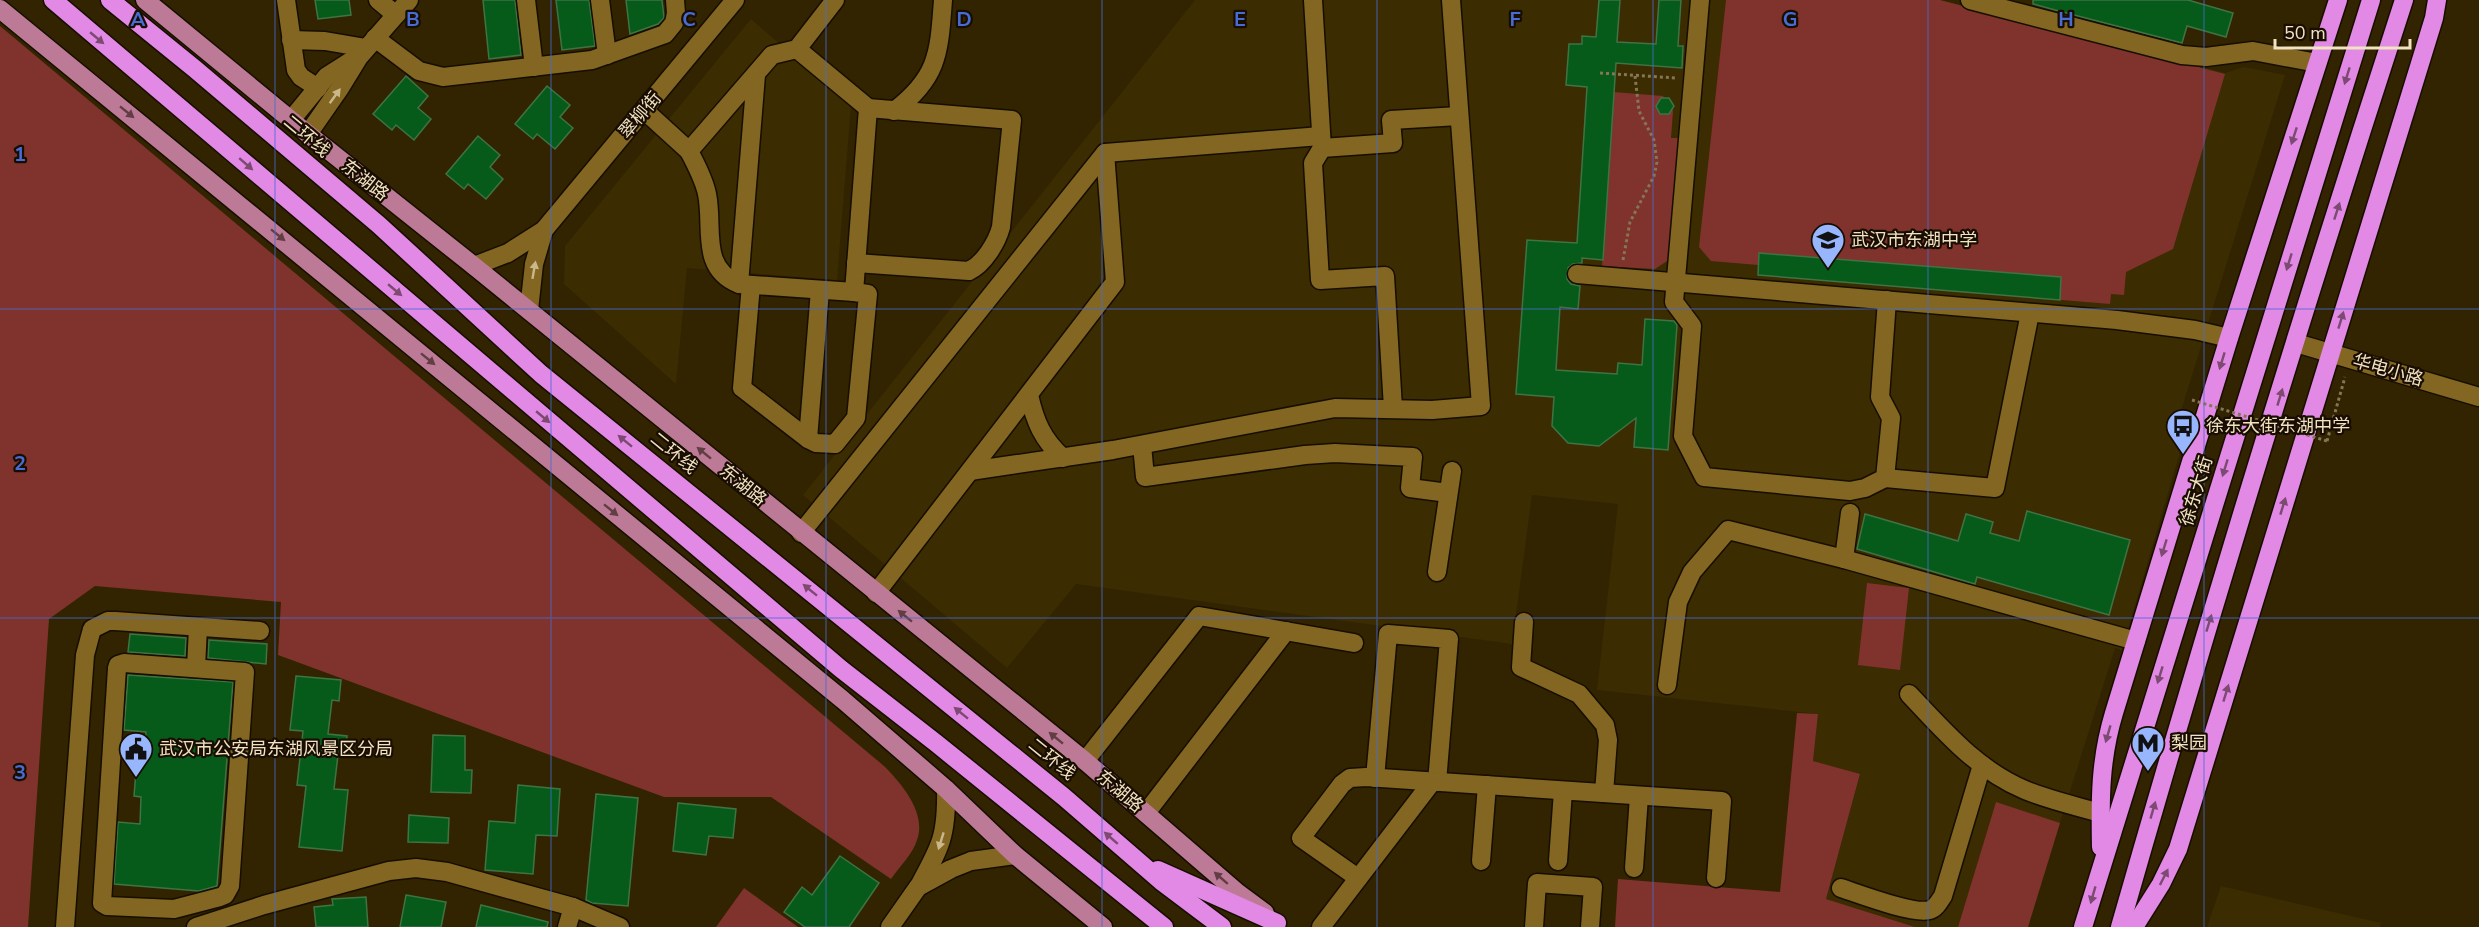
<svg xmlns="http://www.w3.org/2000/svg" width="2479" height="927" font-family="'Nunito Sans','Noto Sans SC',sans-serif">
<rect width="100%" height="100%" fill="#322400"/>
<g fill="#3c2c01">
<polygon points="1195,0 1940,0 2225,73 2244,67 2285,75 2180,414 2190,418 2122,650 2115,648 2060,823 1996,803 1958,927 1915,927 1826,899 1860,775 1813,761 1818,714 1597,690 1618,504 1532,495 1512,644 1076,584 1007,668 803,495"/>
<polygon points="751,19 851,105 837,280 687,268 676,384 564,284 565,246"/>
<polygon points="2221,886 2381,923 2380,927 2207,927"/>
</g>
<g fill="#80322d">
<polygon points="1726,0 1940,0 2225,74 2173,249 2126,272 2124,295 2111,294 2110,304 1758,275 1758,265 1711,261 1699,247"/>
<path d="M0,26L884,766C901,783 927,813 917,840C913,854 899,867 891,879L771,797H664L278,655L281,602L95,586L49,619L28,927H0Z"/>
<polygon points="1614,92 1663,96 1673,111 1671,138 1679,138 1670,259 1655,269 1602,266"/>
<polygon points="1867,583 1909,588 1900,670 1858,665"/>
<polygon points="1797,713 1818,714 1813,761 1860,774 1826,899 1915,927 1615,927 1618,879 1780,892"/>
<polygon points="1996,802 2060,823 2028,927 1958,927"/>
<polygon points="744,888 798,927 716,927"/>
</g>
<g fill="#065b1b" stroke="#3f7344" stroke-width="1.5">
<polygon points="315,0 349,0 351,15 318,19"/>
<polygon points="483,0 515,0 521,55 489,59"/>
<polygon points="556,0 589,0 595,46 562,50"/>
<polygon points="626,0 662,0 664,18 658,24 630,34"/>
<polygon points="1599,0 1620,0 1617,42 1656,44 1659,0 1681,0 1678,46 1683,46 1682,68 1616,63 1603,260 1582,258 1582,263 1573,264 1568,268 1567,279 1571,284 1580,286 1578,309 1560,307 1556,370 1617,374 1618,363 1642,365 1645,319 1674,321 1677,325 1668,450 1634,447 1636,418 1599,446 1568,443 1552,426 1554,397 1516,394 1527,240 1577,243 1587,87 1566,85 1569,44 1582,44 1582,36 1596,37"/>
<polygon points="2033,0 2188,0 2233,13 2226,37 2187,26 2182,43 2055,10 2033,4"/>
<polygon points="406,76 428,96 418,108 431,119 414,140 396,125 392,130 373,114"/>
<polygon points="547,86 570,105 560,117 573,128 555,149 537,134 533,139 515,124"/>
<polygon points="1661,98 1669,98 1674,106 1669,114 1660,114 1656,106"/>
<polygon points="478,136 500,155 490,167 503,179 486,199 468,184 464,189 446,174"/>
<polygon points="1759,253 2061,277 2060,300 1758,275"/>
<polygon points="2027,511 2130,540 2109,615 1977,577 1975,584 1857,549 1865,514 1958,541 1966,514 1993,522 1990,533 2019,541"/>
<polygon points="130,634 186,638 185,656 128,652"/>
<polygon points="209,640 267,644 266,664 208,658"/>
<polygon points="128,675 233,682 217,886 199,891 114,884 118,822 140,824 141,797 134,796 137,759 144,759 146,732 124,730"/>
<polygon points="296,676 341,680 339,701 332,700 328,734 347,736 345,756 338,755 334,789 348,790 342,851 299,847 306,786 297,785 303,731 290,730"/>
<polygon points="433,735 465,736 465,770 472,770 471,793 431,792"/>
<polygon points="518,785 560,789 557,836 536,835 533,874 485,870 489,821 515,823"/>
<polygon points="596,794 638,798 628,906 592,903 586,900"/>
<polygon points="678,803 736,809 733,838 709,836 706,855 673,851"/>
<polygon points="409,815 449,818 448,843 408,842"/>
<polygon points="840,856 879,883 849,927 805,927 784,912 802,887 812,895"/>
<polygon points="406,895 446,902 441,927 400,927"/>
<polygon points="366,897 368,927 316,927 314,907 333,905 332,899"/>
<polygon points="481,905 548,922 547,927 476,927"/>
</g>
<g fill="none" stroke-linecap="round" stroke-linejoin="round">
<defs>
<g id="minor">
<polyline points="286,0 296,70 301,77 318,88"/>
<polyline points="378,0 396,15"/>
<polyline points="526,0 534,67"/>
<polyline points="600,0 607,55"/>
<polyline points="1313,0 1322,148 1393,143 1391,120 1459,116"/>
<polyline points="1700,0 1674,302 1692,326 1683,436 1704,477 1850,491 1865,488 1885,478 1891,418 1880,397 1887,300"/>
<polyline points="1970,0 2182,55 2206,57 2253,51 2317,63"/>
<polyline points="375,38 419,71 443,77 592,60 665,34 674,23 676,13 675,0"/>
<polyline points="291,40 325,41 366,48"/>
<polyline points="644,110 689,151 772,55 797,49 835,0"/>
<path d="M894,111C939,77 939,52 943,0"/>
<polyline points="291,120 327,76 357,57"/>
<polyline points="308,134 340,88 359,57 409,0"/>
<polyline points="1322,148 1313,163 1320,280 1385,276 1393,408"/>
<path d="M689,151C696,165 704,179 707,194C714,227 699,268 739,284L854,292L868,108L797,49"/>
<path d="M856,263L969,271C984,264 997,242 1001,227L1012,120L868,108"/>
<polyline points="474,266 508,253 544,230 735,0"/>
<polyline points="1577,274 2117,320 2195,330 2229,338"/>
<polyline points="739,284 756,75"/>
<polyline points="751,285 742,388 808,439 816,443 835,444 856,418 868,294 854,292"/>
<polyline points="529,310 534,264 544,230"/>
<polyline points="2296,343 2479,397"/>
<path d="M1029,395C1035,421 1042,439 1063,458"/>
<polyline points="808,439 820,290"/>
<polyline points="1142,445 1145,477 1305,455 1335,453 1413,457 1410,488 1448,493"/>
<polyline points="970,471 1113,450 1335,408 1432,410 1481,406 1451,0"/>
<polyline points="1885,478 1995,488 2030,313"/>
<polyline points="1850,513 1844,559 2136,641"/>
<polyline points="801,533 1105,153 1321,136"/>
<polyline points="1437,572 1452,471"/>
<polyline points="876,593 1115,282 1105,153"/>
<polyline points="1524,622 1521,667 1579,694 1605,725 1608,740 1604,793"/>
<polygon points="124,663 245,672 230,886 225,895 220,897 174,909 107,906 102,903 117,668 118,665"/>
<polyline points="196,668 198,627"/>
<polyline points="1667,685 1678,602 1692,572 1728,530 1844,559"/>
<path d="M1909,694C1944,731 1977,770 2025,790C2049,800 2076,806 2100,813"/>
<polyline points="1085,761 1199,616 1354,643"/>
<polyline points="1375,778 1388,634 1449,639 1437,782"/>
<polyline points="1146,813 1286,631"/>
<polyline points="1481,861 1487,785"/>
<polyline points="1558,861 1563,791"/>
<polyline points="1634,868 1639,796"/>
<polyline points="1358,878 1301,838 1342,784 1350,778 1366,777 1722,801 1716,878"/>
<path d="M919,886C941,846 947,835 946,789"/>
<path d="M1841,888C1859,894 1914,915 1930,910C1936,908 1939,902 1943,896L1982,765"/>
<polyline points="65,927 85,655 92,629 108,621 115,621 260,631"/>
<polyline points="196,927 264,905 389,871 416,868 447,872 544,899 573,907 620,927"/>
<polyline points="567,927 573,907"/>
<polyline points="890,927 918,887 951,869 971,861 1015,855"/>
<polyline points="1321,927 1432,782"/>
<polyline points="1534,927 1537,883 1593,887 1590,927"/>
</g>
<g id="major">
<polyline points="145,0 308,134 474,266 1085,761 1238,893 1265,913"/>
<polyline points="0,9 843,700 946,789 1015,855 1103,927"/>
</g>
<g id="highway">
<polyline points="53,0 841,669 936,743 1164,927"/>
<polyline points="110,0 195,69 379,225 541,374 1064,797 1161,881 1222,927"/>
<path d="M2101,847C2100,799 2100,759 2114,713L2229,338L2338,0"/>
<polyline points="1158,870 1277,923"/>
<polyline points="2083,927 2371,0"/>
<path d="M2120,927C2209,616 2304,307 2404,0"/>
<polyline points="2134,927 2161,884 2178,849 2434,18 2437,0"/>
</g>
</defs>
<use href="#minor" stroke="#160e00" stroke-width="21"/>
<use href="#major" stroke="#160e00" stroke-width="21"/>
<use href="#highway" stroke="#160e00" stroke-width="21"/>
<g stroke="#857654" stroke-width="3" stroke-dasharray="3 3" stroke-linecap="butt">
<polyline points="1600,73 1676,78"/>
<polyline points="1623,260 1630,222 1654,176 1657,162 1654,140 1639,111 1635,76"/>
<polyline points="2327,441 2345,377"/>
</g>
<use href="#minor" stroke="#826621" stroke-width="18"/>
<use href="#major" stroke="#bc7a97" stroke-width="18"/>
<use href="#highway" stroke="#e288e5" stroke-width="18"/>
<polyline stroke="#857654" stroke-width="3" stroke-dasharray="3 3" stroke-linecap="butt" points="2192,400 2327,441"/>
</g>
<defs><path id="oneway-solid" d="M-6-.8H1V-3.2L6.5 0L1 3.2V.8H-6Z" transform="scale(1.5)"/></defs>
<g fill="#7d4a72">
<use href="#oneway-solid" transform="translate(97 38) rotate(40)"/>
<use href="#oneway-solid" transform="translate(2347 76) rotate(107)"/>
<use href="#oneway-solid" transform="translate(2294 136) rotate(108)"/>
<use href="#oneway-solid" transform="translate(246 164) rotate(41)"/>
<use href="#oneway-solid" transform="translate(2337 211) rotate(-72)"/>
<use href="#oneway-solid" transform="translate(2289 262) rotate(107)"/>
<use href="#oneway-solid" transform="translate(395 290) rotate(40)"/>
<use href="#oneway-solid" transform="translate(2341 320) rotate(-73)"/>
<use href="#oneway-solid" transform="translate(2222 361) rotate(107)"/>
<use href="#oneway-solid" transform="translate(2280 397) rotate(-73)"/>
<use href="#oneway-solid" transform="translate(543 417) rotate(40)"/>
<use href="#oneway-solid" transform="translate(625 441) rotate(-141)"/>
<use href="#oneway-solid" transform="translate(2225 468) rotate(107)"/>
<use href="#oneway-solid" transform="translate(2283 506) rotate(-73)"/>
<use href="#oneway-solid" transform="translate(2164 548) rotate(107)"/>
<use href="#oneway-solid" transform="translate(810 590) rotate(-141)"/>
<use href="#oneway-solid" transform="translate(2209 623) rotate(-73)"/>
<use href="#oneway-solid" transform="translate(2160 675) rotate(107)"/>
<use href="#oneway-solid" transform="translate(2226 693) rotate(-73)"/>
<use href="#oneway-solid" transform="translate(961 713) rotate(-141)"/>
<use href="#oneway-solid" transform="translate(2108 734) rotate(106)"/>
<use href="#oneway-solid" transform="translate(2153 810) rotate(-74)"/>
<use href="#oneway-solid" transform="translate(1111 838) rotate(-139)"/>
<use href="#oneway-solid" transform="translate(2164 877) rotate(-63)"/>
<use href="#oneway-solid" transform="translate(2093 895) rotate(106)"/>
</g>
<g fill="#cab78a">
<use href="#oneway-solid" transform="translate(335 96) rotate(-54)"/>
<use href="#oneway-solid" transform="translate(534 270) rotate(-80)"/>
<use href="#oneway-solid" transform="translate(941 841) rotate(107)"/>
</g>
<g fill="#623e44">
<use href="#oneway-solid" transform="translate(127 112) rotate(39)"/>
<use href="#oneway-solid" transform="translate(278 235) rotate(39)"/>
<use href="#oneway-solid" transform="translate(428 359) rotate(39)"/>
<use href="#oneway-solid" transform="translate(704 453) rotate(-141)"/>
<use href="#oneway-solid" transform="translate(611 510) rotate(39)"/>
<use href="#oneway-solid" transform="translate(905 616) rotate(-141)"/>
<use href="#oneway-solid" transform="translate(1056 738) rotate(-141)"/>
<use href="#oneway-solid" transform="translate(1221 878) rotate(-139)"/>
</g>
<path fill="none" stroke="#476cd4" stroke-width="1.5" stroke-opacity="0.55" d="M275,0V927M551,0V927M826,0V927M1102,0V927M1377,0V927M1653,0V927M1928,0V927M2204,0V927M0,309H2479M0,618H2479"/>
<defs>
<symbol id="school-pin" viewBox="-11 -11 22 30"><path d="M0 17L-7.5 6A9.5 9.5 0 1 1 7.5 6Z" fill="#97b6fd" stroke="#180d00"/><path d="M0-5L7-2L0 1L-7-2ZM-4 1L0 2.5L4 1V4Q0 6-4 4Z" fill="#111"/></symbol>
<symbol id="bus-pin" viewBox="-11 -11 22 30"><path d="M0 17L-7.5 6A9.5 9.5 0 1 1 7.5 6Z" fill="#97b6fd" stroke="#180d00"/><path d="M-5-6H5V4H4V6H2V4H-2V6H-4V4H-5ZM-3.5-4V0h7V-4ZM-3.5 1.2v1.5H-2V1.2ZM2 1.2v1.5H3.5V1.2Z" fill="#111"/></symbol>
<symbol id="metro-pin" viewBox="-11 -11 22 30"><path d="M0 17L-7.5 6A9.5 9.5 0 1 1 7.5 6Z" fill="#97b6fd" stroke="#180d00"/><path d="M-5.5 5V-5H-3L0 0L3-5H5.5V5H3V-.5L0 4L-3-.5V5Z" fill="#111"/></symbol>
<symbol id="civic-pin" viewBox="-11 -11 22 30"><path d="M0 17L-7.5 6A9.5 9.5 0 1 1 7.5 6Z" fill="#97b6fd" stroke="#180d00"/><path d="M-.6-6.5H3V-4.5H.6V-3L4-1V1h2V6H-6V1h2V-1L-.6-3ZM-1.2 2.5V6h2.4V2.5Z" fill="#111"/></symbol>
</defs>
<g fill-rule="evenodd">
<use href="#school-pin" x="1809" y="221" width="38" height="52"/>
<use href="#bus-pin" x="2164" y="407" width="38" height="52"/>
<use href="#metro-pin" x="2129" y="724" width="38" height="52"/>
<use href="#civic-pin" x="117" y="730" width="38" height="52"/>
</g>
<g text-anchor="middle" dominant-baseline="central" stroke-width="4.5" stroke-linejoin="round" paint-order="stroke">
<g font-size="18" fill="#f1e2c2" stroke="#180d00">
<text transform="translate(640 115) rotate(-50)">翠柳街</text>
<text transform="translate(307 136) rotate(40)">二环线</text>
<text transform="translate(365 180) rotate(38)">东湖路</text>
<text transform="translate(2388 370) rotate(16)">华电小路</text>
<text transform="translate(674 453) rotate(39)">二环线</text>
<text transform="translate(743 485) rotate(39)">东湖路</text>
<text transform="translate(2196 491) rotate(-73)">徐东大街</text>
<text transform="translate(1052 759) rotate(39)">二环线</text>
<text transform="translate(1120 791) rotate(40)">东湖路</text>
</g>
<g font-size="18" fill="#f1e2c2" stroke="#180d00" text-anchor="start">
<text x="1851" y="240">武汉市东湖中学</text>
<text x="2206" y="426">徐东大街东湖中学</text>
<text x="2171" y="743">梨园</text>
<text x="159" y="749">武汉市公安局东湖风景区分局</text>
</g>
</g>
<g font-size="20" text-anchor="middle" font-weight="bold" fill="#476cd4" stroke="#180d00" stroke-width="4.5" stroke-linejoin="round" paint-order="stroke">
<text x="138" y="26">A</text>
<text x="413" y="26">B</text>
<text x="689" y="26">C</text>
<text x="964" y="26">D</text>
<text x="1240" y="26">E</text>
<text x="1515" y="26">F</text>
<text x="1790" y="26">G</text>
<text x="2066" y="26">H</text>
<text x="20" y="161">1</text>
<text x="20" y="470">2</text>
<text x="20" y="779">3</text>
</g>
<path d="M2275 39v9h135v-9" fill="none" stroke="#f1e2c2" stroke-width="3"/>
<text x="2284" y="39" font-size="18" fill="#f1e2c2" stroke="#180d00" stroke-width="4.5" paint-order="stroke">50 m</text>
</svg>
